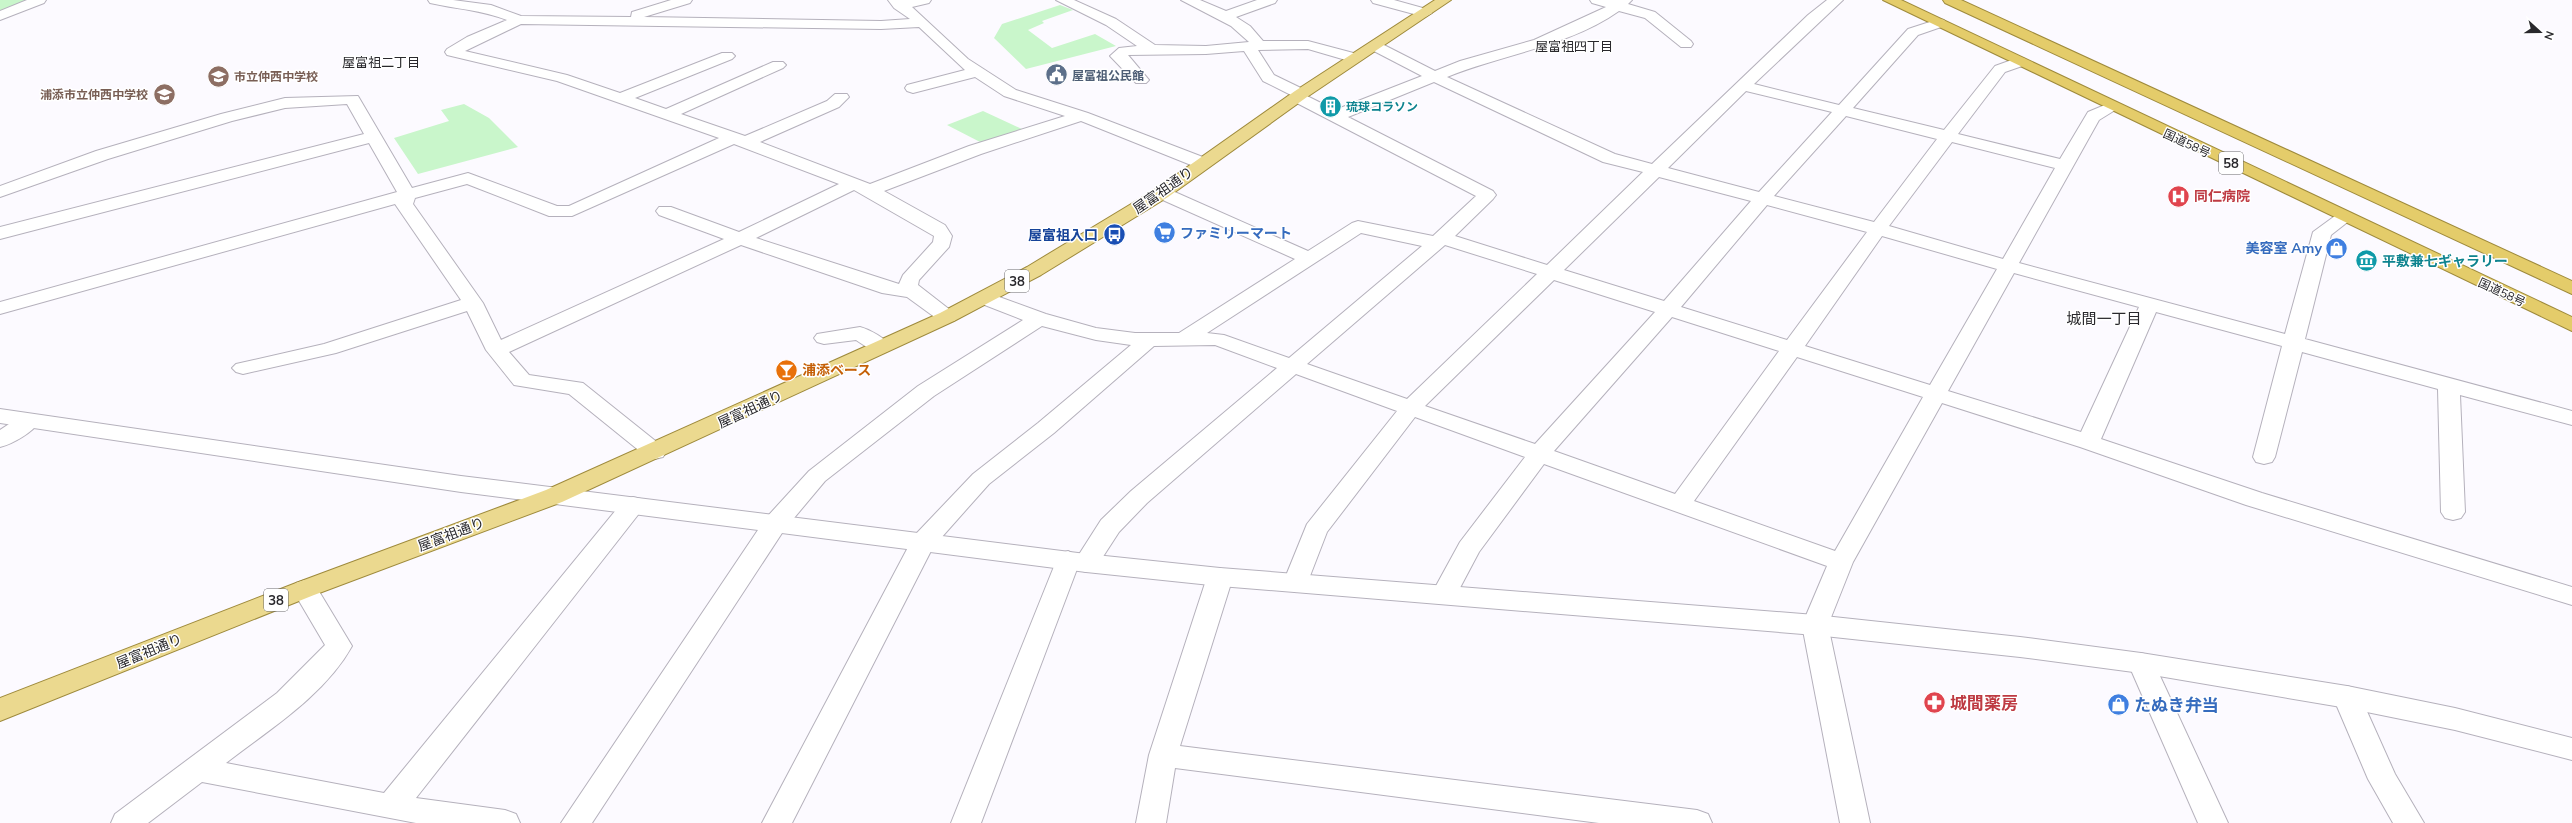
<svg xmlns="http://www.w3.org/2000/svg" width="2572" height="823" font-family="Mulish,'Noto Sans JP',sans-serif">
<rect width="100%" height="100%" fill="#fcfaff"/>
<g fill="#c9f6cb">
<polygon points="0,0 32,0 0,14"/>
<polygon points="1060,5 1073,10 1042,21 1044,23 1028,30 1052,48 1095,34 1116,46 1026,69 994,38 1002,24"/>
<polygon points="464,104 489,118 518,147 418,174 394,138 449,121 441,110"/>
<polygon points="983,111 1022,129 982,143 947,125"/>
</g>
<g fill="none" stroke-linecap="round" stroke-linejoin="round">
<defs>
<g id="minor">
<polygon points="27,0 46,0 44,3 0,20 0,11"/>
<path d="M428,0H453L491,5L521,16L631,17L632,12L671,0H692L690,3L644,17L881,21L910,19L894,8L888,0H931L929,3L912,7L968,59L1016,90L1088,113L1208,159L1211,163L1208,167H1196L1081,121L981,154L884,191L945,225L952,236L949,247L919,280L918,285L954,313L957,317L954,321H940L907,297L882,293L741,245L509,352L529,375L583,383L663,447L666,452L663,457L655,459L647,457L569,394L514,385L486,350L467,311L336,353L243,374L236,372L232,368L236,364L324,344L461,300L395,204L0,314V302L397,192L369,143L0,239V227L364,134L347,104L285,108L232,121L108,159L0,197V186L96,151L221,114L285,98L358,96L412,188L468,173L557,206H569L719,138L557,81L447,55L445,52L447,49L467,37L507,20C482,10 456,9 430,3ZM521,24L881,29L919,27L965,70L907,85L905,88L907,91L913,93L975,77L1004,96L1065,116L969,146L870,184L760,142L839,107L849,97L847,94H835L827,101L745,136L681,114L783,68L786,65L783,62H773L666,109L635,98L732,59L735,56L732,53H722L620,93L567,75L465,51ZM734,144L839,184L739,232L671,207H659L656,211L659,215L724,239L501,340L483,303L413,204L415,198L467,184L549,216H572ZM854,190L934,236L933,242L903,275L899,284L756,238Z"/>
<path d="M1056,0H1074L1116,19L1155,45L1206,46L1249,42L1231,26L1181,0H1200L1226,11L1257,0H1277L1275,3L1236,17L1250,26L1263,41H1308L1361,55L1364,58L1356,63L1308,49L1258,50L1274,75L1307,91V96L1335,110L1422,76L1370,49L1368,46L1370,43H1380L1435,71L1460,61L1534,40L1606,7L1592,3L1590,0H1632L1628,4L1655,12L1691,41L1693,44L1691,47H1681L1645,18L1619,11C1570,46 1503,54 1447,77L1615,154L1652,164L1808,15L1827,0H1843L1754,84L1839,105L1908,29L1939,19L1944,20L1946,23L1944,26L1918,35L1853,108L1944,130L1995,66L2020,57L2025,59L2028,62L2025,65L2005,72L1958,134L2060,159L2088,112L2112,102L2120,107L2099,120L2019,263L2285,334L2313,232L2339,213H2351L2354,217L2331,235L2305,339L2572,411V425L2460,395L2465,512L2461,518L2453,520L2445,518L2441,512L2438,389L2302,352L2275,457L2272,462L2264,464L2256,462L2253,457L2282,346L2156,312L2101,439L2262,493L2572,587V605L2246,505L2080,447L1942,403L1853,562L1828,625L1870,823H1840L1802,625L1827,566L1544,464L1479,552L1453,601L1444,604L1435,601L1431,595L1460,542L1525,457L1415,417L1327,532L1305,589L1296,592L1287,589L1283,583L1307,524L1397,411L1296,374L1147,503L1119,532L1095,569L1086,572L1077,569L981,823H951L1059,554L1068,551L1078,556L1101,520L1131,491L1277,368L1215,345L1154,346L1054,433L989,484L933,547L792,823H762L914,536L973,474L1038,423L1131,345L1096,340L1042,326L934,396L825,481L784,530L592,823H561L766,518L809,471L918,386L1023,320L977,302L974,298L977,294H991L1046,314L1096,328L1135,333H1179L1295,259L1156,197L1153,193L1156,189H1168L1308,251L1352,223L1358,221L1433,236L1476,196L1291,100V95L1263,81L1244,51L1206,54L1128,55L1149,80L1146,83H1136L1110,56L1119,48L1137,46L1106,25ZM1434,82L1603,162L1643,172L1547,265L1455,236L1493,199L1496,195L1493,191L1348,117ZM1746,91L1832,112L1759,192L1668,168ZM1846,116L1937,139L1874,222L1774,196ZM1952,142L2055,168L2003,259L1889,226ZM1659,177L1751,201L1664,301L1564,270ZM1767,205L1867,232L1787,340L1681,307ZM1361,233L1422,246L1289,358L1224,335L1207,333ZM1882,236L1997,269L1930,385L1805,346ZM1445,245L1537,274L1407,399L1307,364ZM2014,273L2139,307L2081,432L1948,391ZM1554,280L1655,312L1535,444L1425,406ZM1672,317L1779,351L1675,494L1554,451ZM1797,357L1923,397L1835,551L1694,501Z"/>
<polygon points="1371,0 1394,0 1430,10 1432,13 1425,17 1373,3"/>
<path d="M860,327C871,330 885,338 891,347L888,351C875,355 867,347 856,340L824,344L817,342L814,338L817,334Z"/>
<path d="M29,414L37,416L40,421C33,432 13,444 0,447V430L21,416Z"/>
<path d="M633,497L641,499L645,505L641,511L416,798L505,810L516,814L520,823H416L202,782L148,823H111L115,814L277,693L325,645L292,589L296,583L305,580L314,583L352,646C325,695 270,729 226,763L384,793L625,499Z"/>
<polygon points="1220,568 1229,571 1233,577 1180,746 1697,810 1708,814 1712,823 1599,823 1175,768 1166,823 1136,823 1149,755 1207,577 1211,571"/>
<polygon points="2141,653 2151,656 2154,663 2228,823 2198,823 2128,663 2131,656"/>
<polygon points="2347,686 2357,689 2395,774 2424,823 2393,823 2368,779 2333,697 2337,689"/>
</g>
<polygon id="tertiary" points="0,409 461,476 1086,554 1220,568 1815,615 2020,637 2141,653 2347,686 2455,708 2572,738 2572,760 2455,730 2347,708 2141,673 2020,657 1815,635 1220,586 1086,572 461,492 0,423"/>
<polygon id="primary" points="1435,0 1451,0 1307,97 1168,197 1041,275 954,321 562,502 314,595 0,721 0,698 296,583 546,490 940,313 1027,267 1156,189 1295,91"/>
<g id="trunk">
<polygon points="1883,0 1901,0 2572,317 2572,331"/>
<polygon points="1943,0 1961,0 2572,281 2572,294 1945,3"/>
</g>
</defs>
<use href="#minor" stroke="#b5b1bc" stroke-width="2"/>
<use href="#tertiary" stroke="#b5b1bc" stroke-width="2"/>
<use href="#primary" stroke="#9e8a3c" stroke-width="2"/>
<use href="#trunk" stroke="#9e8a3c" stroke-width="2"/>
<use href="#minor" fill="#fff" fill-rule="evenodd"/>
<use href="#tertiary" fill="#fff" fill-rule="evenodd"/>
<use href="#primary" fill="#ebd98f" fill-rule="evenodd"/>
<use href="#trunk" fill="#e4cc6a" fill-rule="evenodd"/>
</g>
<defs>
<symbol id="civic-disc" viewBox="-11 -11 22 22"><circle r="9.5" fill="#5c6f8a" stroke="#fff"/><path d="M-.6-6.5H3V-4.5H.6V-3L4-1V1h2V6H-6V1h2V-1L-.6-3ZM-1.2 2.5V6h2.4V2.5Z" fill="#fff"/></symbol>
<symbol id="school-disc" viewBox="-11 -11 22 22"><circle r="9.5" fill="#8d6e63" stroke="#fff"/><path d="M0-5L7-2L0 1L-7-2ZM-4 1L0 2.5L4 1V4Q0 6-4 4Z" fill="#fff"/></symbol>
<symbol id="building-disc" viewBox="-11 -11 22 22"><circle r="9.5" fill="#0f9aa8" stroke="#fff"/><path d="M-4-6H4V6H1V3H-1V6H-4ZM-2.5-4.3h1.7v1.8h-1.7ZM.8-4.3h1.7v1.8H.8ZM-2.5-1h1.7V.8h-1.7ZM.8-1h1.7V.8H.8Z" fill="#fff"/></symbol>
<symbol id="hospital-disc" viewBox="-11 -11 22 22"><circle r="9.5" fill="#e0444e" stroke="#fff"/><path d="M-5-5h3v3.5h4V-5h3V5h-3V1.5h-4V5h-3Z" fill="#fff"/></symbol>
<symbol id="supermarket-disc" viewBox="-11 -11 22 22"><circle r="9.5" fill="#3f7fe0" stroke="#fff"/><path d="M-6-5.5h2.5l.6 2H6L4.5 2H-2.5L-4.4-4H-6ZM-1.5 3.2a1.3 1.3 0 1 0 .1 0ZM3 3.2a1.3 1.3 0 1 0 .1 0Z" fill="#fff"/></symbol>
<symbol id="bus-disc" viewBox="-11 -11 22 22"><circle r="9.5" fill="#1a4fb4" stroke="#fff"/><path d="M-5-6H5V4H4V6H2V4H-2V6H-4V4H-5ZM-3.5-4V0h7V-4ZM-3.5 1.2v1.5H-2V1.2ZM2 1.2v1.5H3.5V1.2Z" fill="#fff"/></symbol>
<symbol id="shop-disc" viewBox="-11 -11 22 22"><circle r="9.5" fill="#3f7fe0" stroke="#fff"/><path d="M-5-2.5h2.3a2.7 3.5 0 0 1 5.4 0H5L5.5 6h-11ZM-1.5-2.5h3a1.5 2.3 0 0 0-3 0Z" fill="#fff"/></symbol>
<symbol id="museum-disc" viewBox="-11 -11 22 22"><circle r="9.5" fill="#0f9aa8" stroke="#fff"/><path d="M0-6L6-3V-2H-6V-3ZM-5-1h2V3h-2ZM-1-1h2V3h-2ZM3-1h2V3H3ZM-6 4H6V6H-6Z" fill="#fff"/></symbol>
<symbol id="bar-disc" viewBox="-11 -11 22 22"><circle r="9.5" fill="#e8710a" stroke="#fff"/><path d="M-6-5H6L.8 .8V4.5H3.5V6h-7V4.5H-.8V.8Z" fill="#fff"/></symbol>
<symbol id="pharmacy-disc" viewBox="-11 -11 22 22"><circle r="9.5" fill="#e0444e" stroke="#fff"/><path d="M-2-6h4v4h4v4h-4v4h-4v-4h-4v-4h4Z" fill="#fff"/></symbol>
</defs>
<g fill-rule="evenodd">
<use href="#civic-disc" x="1044" y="62" width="25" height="25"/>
<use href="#school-disc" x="206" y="64" width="25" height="25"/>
<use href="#school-disc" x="152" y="82" width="25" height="25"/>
<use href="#building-disc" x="1318" y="94" width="25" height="25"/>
<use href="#hospital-disc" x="2166" y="184" width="25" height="25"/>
<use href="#supermarket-disc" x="1152" y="220" width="25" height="25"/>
<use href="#bus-disc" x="1102" y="222" width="25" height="25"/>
<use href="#shop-disc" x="2324" y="236" width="25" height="25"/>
<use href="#museum-disc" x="2354" y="248" width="25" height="25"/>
<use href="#bar-disc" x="774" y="358" width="25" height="25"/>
<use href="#pharmacy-disc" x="1922" y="690" width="25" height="25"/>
<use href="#shop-disc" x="2106" y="692" width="25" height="25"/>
</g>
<g text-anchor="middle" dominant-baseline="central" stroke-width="3" stroke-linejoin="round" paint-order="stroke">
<g font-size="12" font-weight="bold" fill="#4e5e75" stroke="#fff" text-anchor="start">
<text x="1072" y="75">屋冨祖公民館</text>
</g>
<g font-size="12" font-weight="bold" fill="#785e54" stroke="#fff" text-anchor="start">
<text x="234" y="76">市立仲西中学校</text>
<text x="148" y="94" text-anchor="end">浦添市立仲西中学校</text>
</g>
<g font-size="12" font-weight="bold" fill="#0d838f" stroke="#fff" text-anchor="start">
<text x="1346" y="106">琉球コラソン</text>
</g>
<g font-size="12" fill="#29282c" stroke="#fff">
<text transform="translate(2187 143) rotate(25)">国道58号</text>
<text transform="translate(2502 292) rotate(25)">国道58号</text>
</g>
<g font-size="13" fill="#29282c" stroke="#fff">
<text x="1574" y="46">屋富祖四丁目</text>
<text x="381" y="62">屋富祖二丁目</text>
</g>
<g fill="#fff" stroke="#69686b" stroke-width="1">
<rect x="2219" y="152" width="24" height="22" rx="3"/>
<rect x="1005" y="270" width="24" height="22" rx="3"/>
<rect x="264" y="589" width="24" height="22" rx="3"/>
</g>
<g font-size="13" font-weight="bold" fill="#29282c">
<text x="2231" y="163">58</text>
<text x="1017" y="281">38</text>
<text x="276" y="600">38</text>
</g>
<g font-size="14" fill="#29282c" stroke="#fff">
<text transform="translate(1163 190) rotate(-35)">屋富祖通り</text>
<text transform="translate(750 409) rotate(-25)">屋富祖通り</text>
<text transform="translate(451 534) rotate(-21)">屋富祖通り</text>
<text transform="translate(149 651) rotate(-22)">屋富祖通り</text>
</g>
<g font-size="14" font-weight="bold" fill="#be3a42" stroke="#fff" text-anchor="start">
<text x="2194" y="196">同仁病院</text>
</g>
<g font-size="14" font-weight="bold" fill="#366cbe" stroke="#fff" text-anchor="start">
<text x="1180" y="233">ファミリーマート</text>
<text x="2322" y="248" text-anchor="end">美容室 Amy</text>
</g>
<g font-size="14" font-weight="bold" fill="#164399" stroke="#fff" text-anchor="end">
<text x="1098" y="235">屋富祖入口</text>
</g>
<g font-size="14" font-weight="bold" fill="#0d838f" stroke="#fff" text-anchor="start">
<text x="2382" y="261">平敷兼七ギャラリー</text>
</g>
<g font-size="14" font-weight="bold" fill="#c56008" stroke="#fff" text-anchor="start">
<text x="802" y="370">浦添ベース</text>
</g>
<g font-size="15" fill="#29282c" stroke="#fff">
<text x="2104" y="318">城間一丁目</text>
</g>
<g font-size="17" font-weight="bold" fill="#be3a42" stroke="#fff" text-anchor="start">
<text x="1950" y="702">城間薬房</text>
</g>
<g font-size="17" font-weight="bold" fill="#366cbe" stroke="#fff" text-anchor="start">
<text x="2134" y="704">たぬき弁当</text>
</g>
</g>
<g transform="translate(2540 32) rotate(111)" stroke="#ffffff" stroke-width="3" paint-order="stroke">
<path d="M0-3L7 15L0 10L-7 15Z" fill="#29282c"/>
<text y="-6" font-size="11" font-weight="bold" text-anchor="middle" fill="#29282c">N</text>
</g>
</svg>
